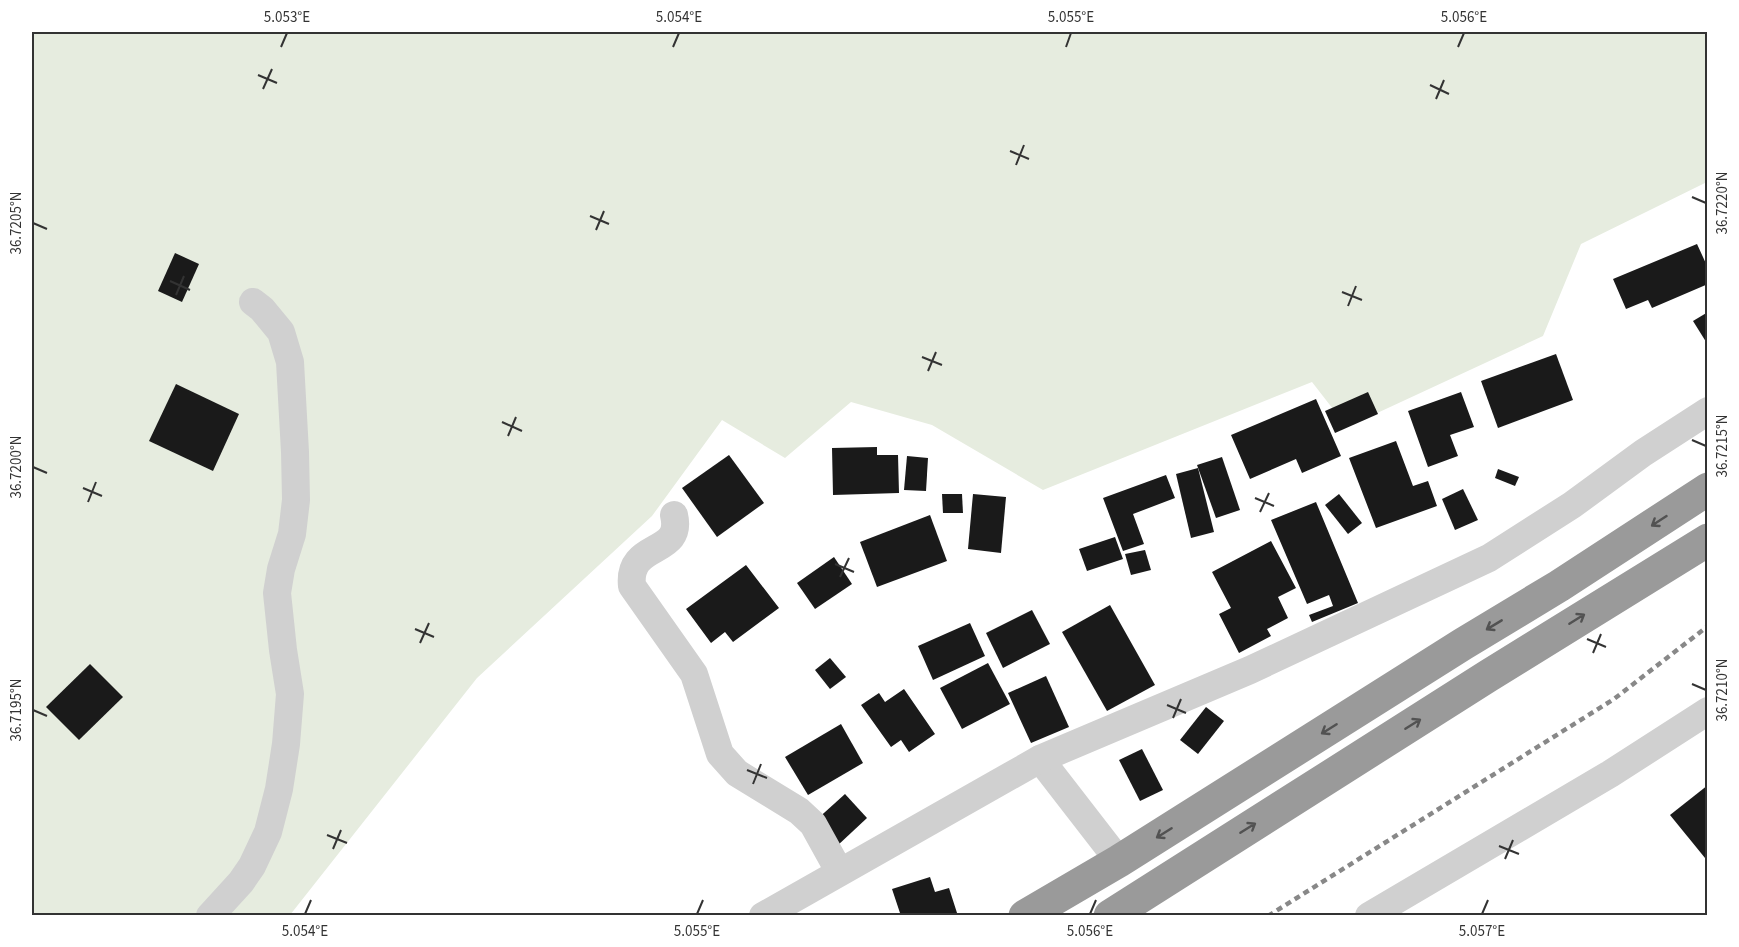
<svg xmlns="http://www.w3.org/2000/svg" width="1739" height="947" font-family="'Source Sans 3',sans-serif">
<rect width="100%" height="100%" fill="#fff"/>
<polygon fill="#e6ecdf" points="32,32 1707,32 1707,182 1581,244 1543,336 1347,427 1312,382 1043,490 932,425 851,402 785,458 722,420 652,516 477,678 290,915 32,915"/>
<g fill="#1a1a1a">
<polygon points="1697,244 1708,268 1708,284 1652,308 1648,300 1626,309 1613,279"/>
<polygon points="175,253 199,264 182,302 158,291"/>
<polygon points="1708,312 1708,345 1693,321"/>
<polygon points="1556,354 1573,400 1498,428 1481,381"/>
<polygon points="176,384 239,414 213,471 149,441"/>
<polygon points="1368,392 1378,414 1335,433 1325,411"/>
<polygon points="1461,392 1474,427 1450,435 1458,456 1428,467 1408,411"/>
<polygon points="1316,399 1341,456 1302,473 1296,459 1250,479 1231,435"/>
<polygon points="1396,441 1413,486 1428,481 1437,506 1376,528 1349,458"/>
<polygon points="877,447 877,455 898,455 899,493 833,495 832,448"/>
<polygon points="729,455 764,503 717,537 682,488"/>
<polygon points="907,456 928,458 926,491 904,490"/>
<polygon points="1222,457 1240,510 1216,518 1197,465"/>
<polygon points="1198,468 1214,532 1191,538 1176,474"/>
<polygon points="1498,469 1519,477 1515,486 1495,478"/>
<polygon points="1166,475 1175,498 1133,514 1144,544 1123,551 1103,498"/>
<polygon points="1463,489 1478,520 1455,530 1442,499"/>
<polygon points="942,494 962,494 963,513 943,513"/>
<polygon points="973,494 1006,497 1001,553 968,549"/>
<polygon points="1339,494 1362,523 1348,534 1325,505"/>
<polygon points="1316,502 1358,603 1312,622 1309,615 1333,606 1329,595 1307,604 1271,520"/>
<polygon points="930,515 947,561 877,587 860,542"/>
<polygon points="1115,537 1123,559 1087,571 1079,549"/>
<polygon points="1271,541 1296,588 1278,597 1288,618 1267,629 1271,636 1239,653 1219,614 1231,608 1212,572"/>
<polygon points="1145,550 1151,570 1131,575 1125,554"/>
<polygon points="834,557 852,584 815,609 797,583"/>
<polygon points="746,565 779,608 733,642 725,632 711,643 686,609"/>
<polygon points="1110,605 1155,685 1107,711 1062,632"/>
<polygon points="1032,610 1050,644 1003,668 986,633"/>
<polygon points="970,623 985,656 933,680 918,646"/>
<polygon points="830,658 846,677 830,689 815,670"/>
<polygon points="988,663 1010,704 962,729 940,688"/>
<polygon points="90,664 123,697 79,740 46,707"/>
<polygon points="1046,676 1069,727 1031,743 1008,693"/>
<polygon points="904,689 935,734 909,752 901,740 891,747 861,705 879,693 885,702"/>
<polygon points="1206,707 1224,721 1198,754 1180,740"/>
<polygon points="841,724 863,763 808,795 785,757"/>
<polygon points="1142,749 1163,790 1140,801 1119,760"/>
<polygon points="1708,785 1708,855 1705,858 1670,815"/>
<polygon points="845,794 867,818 837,846 814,822"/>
<polygon points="930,877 935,892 949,888 958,916 901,916 892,889"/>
</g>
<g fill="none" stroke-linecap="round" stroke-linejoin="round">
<g stroke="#d0d0d0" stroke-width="28">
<path d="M674,515C684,557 627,540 632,586L694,674L720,754L737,773L799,811L813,824L839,871"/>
<polyline points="1040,759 1119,861"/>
<polyline points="210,916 241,882 252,866 268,832 279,789 286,744 290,694 283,650 277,593 281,569 292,534 296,500 295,452 290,362 281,332 262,309 253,302"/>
<polyline points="763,916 1040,759 1250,670 1489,558 1572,505 1643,453 1708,411"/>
<polyline points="1369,916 1610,774 1708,711"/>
</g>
<g stroke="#9a9a9a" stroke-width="33">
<polyline points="1025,916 1119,861 1463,644 1559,586 1708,489"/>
<polyline points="1110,916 1488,676 1708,540"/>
</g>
<polyline stroke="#888" stroke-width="4.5" stroke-dasharray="6 4.5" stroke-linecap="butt" points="1268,916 1614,699 1708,626"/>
</g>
<defs><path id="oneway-shaft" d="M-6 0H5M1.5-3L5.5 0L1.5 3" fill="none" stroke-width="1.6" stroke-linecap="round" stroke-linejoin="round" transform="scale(1.5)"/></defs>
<g stroke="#525252">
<use href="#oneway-shaft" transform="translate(1659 521) rotate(147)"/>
<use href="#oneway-shaft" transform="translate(1577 619) rotate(-32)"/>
<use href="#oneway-shaft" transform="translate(1494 625) rotate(149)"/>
<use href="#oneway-shaft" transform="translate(1413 724) rotate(-32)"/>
<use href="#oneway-shaft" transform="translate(1329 729) rotate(148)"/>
<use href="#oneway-shaft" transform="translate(1248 828) rotate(-32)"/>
<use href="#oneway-shaft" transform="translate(1164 833) rotate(148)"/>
</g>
<path fill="none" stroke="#333" stroke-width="2" d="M281,47L287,33M673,47L679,33M1066,47L1071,33M1458,47L1464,33M258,75L277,83M1430,85L1449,94M263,89L272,69M1436,99L1444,80M1010,151L1029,159M1016,165L1024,145M1692,197L1706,203M590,216L609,224M33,223L47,229M596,230L604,211M170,281L190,290M1342,292L1362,300M176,295L184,276M1348,306L1356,286M922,357L942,365M928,371L936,352M502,422L522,431M508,436L516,417M1692,440L1706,446M33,467L47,473M83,488L102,496M1255,498L1274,506M88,502L96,482M1260,512L1269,493M835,564L854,572M840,577L849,558M415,629L434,637M1587,639L1606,647M420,643L429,623M1593,653L1601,634M1692,684L1706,690M1167,705L1186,713M33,710L47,716M1173,718L1181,699M747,770L767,778M753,784L761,764M327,835L347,843M1499,846L1519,854M333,849L341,830M1505,859L1513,840M305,914L311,900M697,914L703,900M1090,914L1096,900M1482,914L1488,900"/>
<rect width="1739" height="947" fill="none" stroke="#ffffff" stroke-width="66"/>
<rect x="33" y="33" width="1673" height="881" fill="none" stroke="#333" stroke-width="2"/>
<g font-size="15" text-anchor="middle" fill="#333">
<text x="287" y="22">5.053°E</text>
<text x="679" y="22">5.054°E</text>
<text x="1071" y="22">5.055°E</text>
<text x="1464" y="22">5.056°E</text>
<text transform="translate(1722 203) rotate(-90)" y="5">36.7220°N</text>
<text transform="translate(16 223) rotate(-90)" y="5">36.7205°N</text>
<text transform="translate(1722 446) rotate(-90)" y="5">36.7215°N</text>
<text transform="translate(16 467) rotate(-90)" y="5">36.7200°N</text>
<text transform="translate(1722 690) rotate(-90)" y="5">36.7210°N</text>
<text transform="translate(16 710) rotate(-90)" y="5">36.7195°N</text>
<text x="305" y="936">5.054°E</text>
<text x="697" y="936">5.055°E</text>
<text x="1090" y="936">5.056°E</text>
<text x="1482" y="936">5.057°E</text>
</g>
</svg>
